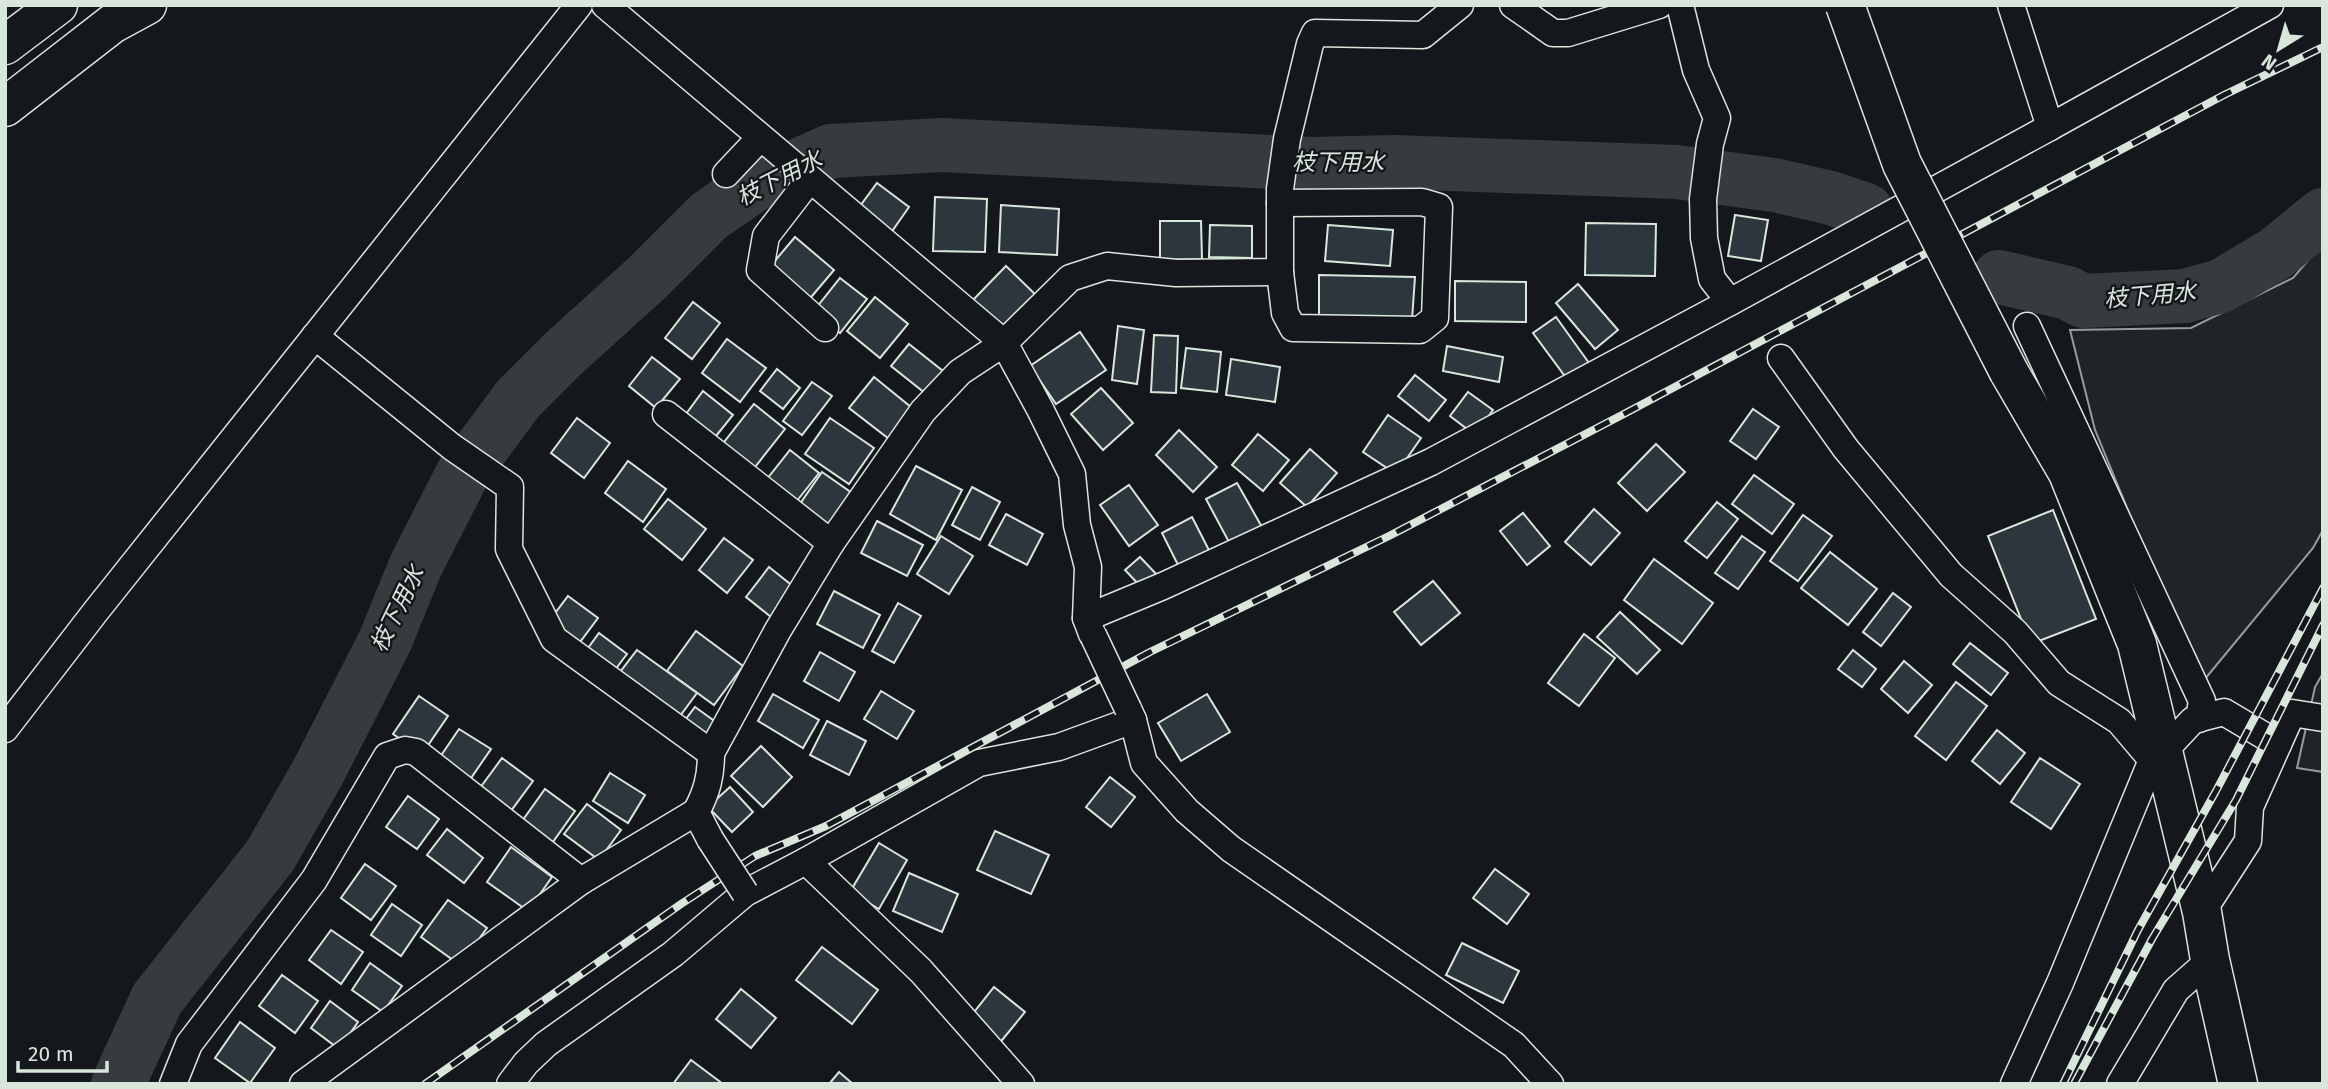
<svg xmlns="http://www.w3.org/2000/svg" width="2328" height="1089" font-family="'Fira Sans','Noto Sans JP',sans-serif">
<rect width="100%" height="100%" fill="#14181c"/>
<g fill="#202428" stroke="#939e99" stroke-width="2">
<polygon points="2323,243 2323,530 2313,548 2200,685 2095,430 2070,330 2191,328 2293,278"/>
<polygon points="2323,673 2323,772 2297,768 2315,687"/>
</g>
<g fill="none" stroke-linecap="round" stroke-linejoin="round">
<g stroke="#363b3e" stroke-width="54">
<polyline points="1999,277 2068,293 2083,301 2185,296 2221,286 2275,254 2323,215"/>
<polyline points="118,1084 157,999 270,856 318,772 385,641 416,565 463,473 518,399 564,353 648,277 709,216 754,185 831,151 942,145 1311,164 1394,162 1677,172 1774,185 1831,198 1866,210"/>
</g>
</g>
<g fill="#2c363c" stroke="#d8e6dc" stroke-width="2">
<polygon points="877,183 909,207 888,237 855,213"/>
<polygon points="935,197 987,199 985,252 933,251"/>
<polygon points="1001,205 1059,209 1057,255 999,252"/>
<polygon points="1735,215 1768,220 1761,261 1728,256"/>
<polygon points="1160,221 1201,221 1202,259 1160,260"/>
<polygon points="1586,223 1656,224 1655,276 1585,275"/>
<polygon points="1210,225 1252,226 1252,258 1209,257"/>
<polygon points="1328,225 1393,230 1390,266 1325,261"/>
<polygon points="795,237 834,270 807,302 768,269"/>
<polygon points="1006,266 1043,302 1007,338 971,302"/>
<polygon points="1319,275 1415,277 1412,320 1319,315"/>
<polygon points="840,278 867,299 840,333 813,312"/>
<polygon points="1455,281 1526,282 1526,322 1455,321"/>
<polygon points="1578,284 1618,330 1595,349 1556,303"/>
<polygon points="875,297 908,324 880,358 847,331"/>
<polygon points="693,302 720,323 692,359 665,338"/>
<polygon points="1556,317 1589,363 1567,379 1533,333"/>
<polygon points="1118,326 1144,330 1137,384 1112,380"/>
<polygon points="1080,332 1106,370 1056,404 1030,366"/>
<polygon points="1154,335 1178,336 1176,393 1151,392"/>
<polygon points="727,339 766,368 740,402 702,373"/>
<polygon points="909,344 948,375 930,397 891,366"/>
<polygon points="1447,346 1503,357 1499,382 1443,371"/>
<polygon points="1186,348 1221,352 1217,392 1181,388"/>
<polygon points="652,357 680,379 656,408 629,386"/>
<polygon points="1231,359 1280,367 1275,402 1226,395"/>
<polygon points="777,369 800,388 783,409 760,391"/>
<polygon points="1415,375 1446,400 1429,421 1398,396"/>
<polygon points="874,377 917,412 893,442 849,408"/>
<polygon points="812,382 832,396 802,435 783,421"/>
<polygon points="1101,388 1133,423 1103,450 1071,414"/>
<polygon points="703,391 733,415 712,441 683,418"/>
<polygon points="1468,392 1493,410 1475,435 1450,416"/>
<polygon points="754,404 785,429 748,476 717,451"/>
<polygon points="1753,409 1779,427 1756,459 1730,441"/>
<polygon points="1388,415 1421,438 1396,474 1363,452"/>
<polygon points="577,418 610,443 584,478 551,453"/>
<polygon points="830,418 874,448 849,484 805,454"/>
<polygon points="1179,430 1217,467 1193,492 1156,455"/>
<polygon points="1258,434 1289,460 1263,491 1232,465"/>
<polygon points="1656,444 1685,472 1647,511 1618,483"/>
<polygon points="1310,449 1337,473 1307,507 1280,483"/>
<polygon points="790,450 819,473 792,507 763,484"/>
<polygon points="628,461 666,489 643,522 605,493"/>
<polygon points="916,466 962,490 936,540 890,514"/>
<polygon points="822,472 852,493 825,532 795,511"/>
<polygon points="1754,475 1794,504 1772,534 1732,504"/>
<polygon points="1237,483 1262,527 1230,544 1206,499"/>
<polygon points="1129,485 1158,525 1129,546 1100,505"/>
<polygon points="972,487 1000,502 980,540 952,525"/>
<polygon points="668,499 706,529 682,560 644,529"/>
<polygon points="1717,502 1738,519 1707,558 1685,541"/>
<polygon points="1594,509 1620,533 1591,565 1565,542"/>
<polygon points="2053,510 2096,619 2031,644 1988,536"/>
<polygon points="1523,513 1550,546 1527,565 1500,531"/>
<polygon points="1006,514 1043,534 1027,565 989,545"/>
<polygon points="1803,515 1832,536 1798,581 1770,561"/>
<polygon points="1192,517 1212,556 1181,571 1162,533"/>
<polygon points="877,521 923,545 907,576 861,553"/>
<polygon points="941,536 973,556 949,594 917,574"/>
<polygon points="1742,536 1765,552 1738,589 1715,573"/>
<polygon points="724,538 753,560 727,593 699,570"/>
<polygon points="1830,552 1877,589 1848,625 1801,588"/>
<polygon points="1140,557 1159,577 1144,590 1125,570"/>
<polygon points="1654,559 1713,603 1682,644 1624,600"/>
<polygon points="769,567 799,591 776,621 746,597"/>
<polygon points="1433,581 1460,613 1421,645 1394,612"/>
<polygon points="834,591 880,615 863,648 817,624"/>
<polygon points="1893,593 1911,607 1881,646 1863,632"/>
<polygon points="568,596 598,618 580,642 550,620"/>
<polygon points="898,603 921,616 894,663 872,651"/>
<polygon points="1620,612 1660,650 1637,674 1597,637"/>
<polygon points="696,631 743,666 714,705 667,671"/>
<polygon points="599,633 627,654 611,675 583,655"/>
<polygon points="1584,634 1615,658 1579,706 1548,683"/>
<polygon points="1970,643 2008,673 1991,695 1953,664"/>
<polygon points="637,650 697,693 677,720 617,676"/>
<polygon points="1853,650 1876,669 1862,687 1838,669"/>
<polygon points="820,652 855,672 839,701 804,681"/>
<polygon points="1904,661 1932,685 1908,713 1881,689"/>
<polygon points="1956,682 1987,706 1946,760 1915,736"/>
<polygon points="881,691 914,711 897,739 864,719"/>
<polygon points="773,694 819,720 803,748 758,721"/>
<polygon points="1207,694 1230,732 1181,761 1158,723"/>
<polygon points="419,696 448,716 422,754 393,734"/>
<polygon points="695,707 720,725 705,745 680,727"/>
<polygon points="827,721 866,741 849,775 810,755"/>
<polygon points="459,729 491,749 469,781 438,760"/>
<polygon points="1997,730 2025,753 2000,784 1972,761"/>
<polygon points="761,746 792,777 763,807 731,776"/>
<polygon points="502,758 533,781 508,815 477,792"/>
<polygon points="2040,758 2080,784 2051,829 2011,802"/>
<polygon points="610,773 645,795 628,823 593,801"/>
<polygon points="1110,777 1135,797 1111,827 1086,807"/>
<polygon points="730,787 753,812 732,832 708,807"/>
<polygon points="545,789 575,811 550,846 520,824"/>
<polygon points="408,796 439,819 417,849 386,827"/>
<polygon points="587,804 621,830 599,860 564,834"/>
<polygon points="447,829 483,858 464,883 427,855"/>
<polygon points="995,831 1049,855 1031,894 977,870"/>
<polygon points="879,843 907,860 879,909 850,892"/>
<polygon points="511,847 552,877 528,911 487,882"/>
<polygon points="365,864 396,886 371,920 341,898"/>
<polygon points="1495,869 1529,894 1507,924 1473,898"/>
<polygon points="909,873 958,894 942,932 893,911"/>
<polygon points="448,900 487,928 460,965 421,937"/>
<polygon points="392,904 422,925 401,956 371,935"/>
<polygon points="331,930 363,952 341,984 309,960"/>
<polygon points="1462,943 1519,971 1503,1003 1446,975"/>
<polygon points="822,947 878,990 852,1024 796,980"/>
<polygon points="370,963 402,986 383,1012 352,990"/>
<polygon points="282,975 318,1001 295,1033 259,1006"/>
<polygon points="994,987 1025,1012 998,1045 967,1021"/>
<polygon points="741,989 776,1018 751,1048 716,1019"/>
<polygon points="330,1001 358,1022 339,1049 311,1028"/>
<polygon points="240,1022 275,1048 250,1083 215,1058"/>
<polygon points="691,1060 723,1084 673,1084"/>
<polygon points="839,1072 853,1084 829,1084"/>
</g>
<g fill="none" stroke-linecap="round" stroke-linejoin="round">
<defs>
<g id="street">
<polyline points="605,5 1004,343 1040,409 1072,474 1077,525 1088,567 1086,618 1092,634"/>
<polyline points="1513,5 1553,33 1568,33 1659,5"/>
<polyline points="2011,5 2050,127 2270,5"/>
<polyline points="726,174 760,138"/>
<polyline points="810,179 766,236 760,270 825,328"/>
<polyline points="1280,272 1285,313 1293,328 1420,330 1435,318 1439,207 1422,202 1280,203"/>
<polyline points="1730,302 2050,127"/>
<polyline points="2027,326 2202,701 2199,719"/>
<polyline points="315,336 452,447 510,487 509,549 554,639 711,753"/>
<polyline points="1781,358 1846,449 1951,575 2015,632 2059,683 2119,721 2152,760"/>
<polyline points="666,414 831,543"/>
<polyline points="1086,618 1163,586 1431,462 1730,302 1712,279 1704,238 1703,199 1710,144 1717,118 1696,70 1680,5"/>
<polyline points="1128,709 1133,720 1144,763 1187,811 1231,849 1514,1045 1550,1084"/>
<polyline points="5,729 96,611 579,5"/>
<path d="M710,839L696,812C707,792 711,776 711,753L778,630L831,543L923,411L960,372L1004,343L1070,278L1107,266L1176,273L1280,272V189L1287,139L1310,44L1315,33L1423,35L1460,5"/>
<polyline points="806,861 979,763 1059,747 1133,720"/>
<polyline points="2202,912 2248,841 2250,807 2292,713 2323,718"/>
<polyline points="173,1084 189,1044 314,880 387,756 405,750 416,752 581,881"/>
<polyline points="303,1084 581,881 696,812"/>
<polyline points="510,1084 526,1063 546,1044 673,954 745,893 806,861 921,971 1021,1084"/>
<polyline points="2014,1084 2060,983 2152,760 2163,752 2193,720 2224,712 2278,744"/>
<polyline points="2120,1084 2176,990 2210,960"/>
</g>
<polyline id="secondary" points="2009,372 2068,473 2137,644 2202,912 2210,960 2238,1084"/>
<g id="highway">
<polyline points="5,45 58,5"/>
<polyline points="5,107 112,24 147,5"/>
</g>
</defs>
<use href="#street" stroke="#d8e6dc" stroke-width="29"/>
<use href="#secondary" stroke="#d8e6dc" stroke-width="41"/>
<use href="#highway" stroke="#d8e6dc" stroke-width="41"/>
<use href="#street" stroke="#14181c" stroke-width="26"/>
<use href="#secondary" stroke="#14181c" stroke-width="38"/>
<use href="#highway" stroke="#14181c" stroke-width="38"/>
<defs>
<g id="rail">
<polyline points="425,1084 681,904 755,856 826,826 1150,652 1389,536 1622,415 2224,95 2323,47"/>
<polyline points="2063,1084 2138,930 2216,791 2323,588"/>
<polyline points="2074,1084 2152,939 2236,800 2323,625"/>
</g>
</defs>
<use href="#rail" stroke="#d8e6dc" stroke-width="8"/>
<use href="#rail" stroke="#14181c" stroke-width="5" stroke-dasharray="16" stroke-linecap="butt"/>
<defs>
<g id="street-bridge">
<polyline points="1093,635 1128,709"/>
<polyline points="710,839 745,893"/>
</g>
<polyline id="secondary-bridge" points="1845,5 1902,164 2009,372"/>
</defs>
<use href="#street-bridge" stroke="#d8e6dc" stroke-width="29" stroke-linecap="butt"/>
<use href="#secondary-bridge" stroke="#d8e6dc" stroke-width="41" stroke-linecap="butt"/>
<use href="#street-bridge" stroke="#14181c" stroke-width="26"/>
<use href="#secondary-bridge" stroke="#14181c" stroke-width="38"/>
</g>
<g text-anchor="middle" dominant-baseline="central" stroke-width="5" stroke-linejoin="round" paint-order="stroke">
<g font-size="23" font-style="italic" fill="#d8e6dc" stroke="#14181c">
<text x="1338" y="162">枝下用水</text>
<text transform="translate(779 178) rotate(-27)">枝下用水</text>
<text transform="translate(2150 295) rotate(-5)">枝下用水</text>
<text transform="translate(397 609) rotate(-64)">枝下用水</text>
</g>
</g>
<rect width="2328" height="1089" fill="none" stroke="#d8e6dc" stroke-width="14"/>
<g transform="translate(2279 49) rotate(217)" stroke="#14181c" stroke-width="5" paint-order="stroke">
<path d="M0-5L12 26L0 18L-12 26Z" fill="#d8e6dc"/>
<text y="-10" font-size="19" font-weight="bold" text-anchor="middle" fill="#d8e6dc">N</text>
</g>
<path d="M18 1061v10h89v-10" fill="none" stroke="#d8e6dc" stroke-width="3.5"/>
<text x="28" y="1061" font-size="21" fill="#d8e6dc" stroke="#14181c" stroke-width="5" paint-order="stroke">20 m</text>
</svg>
